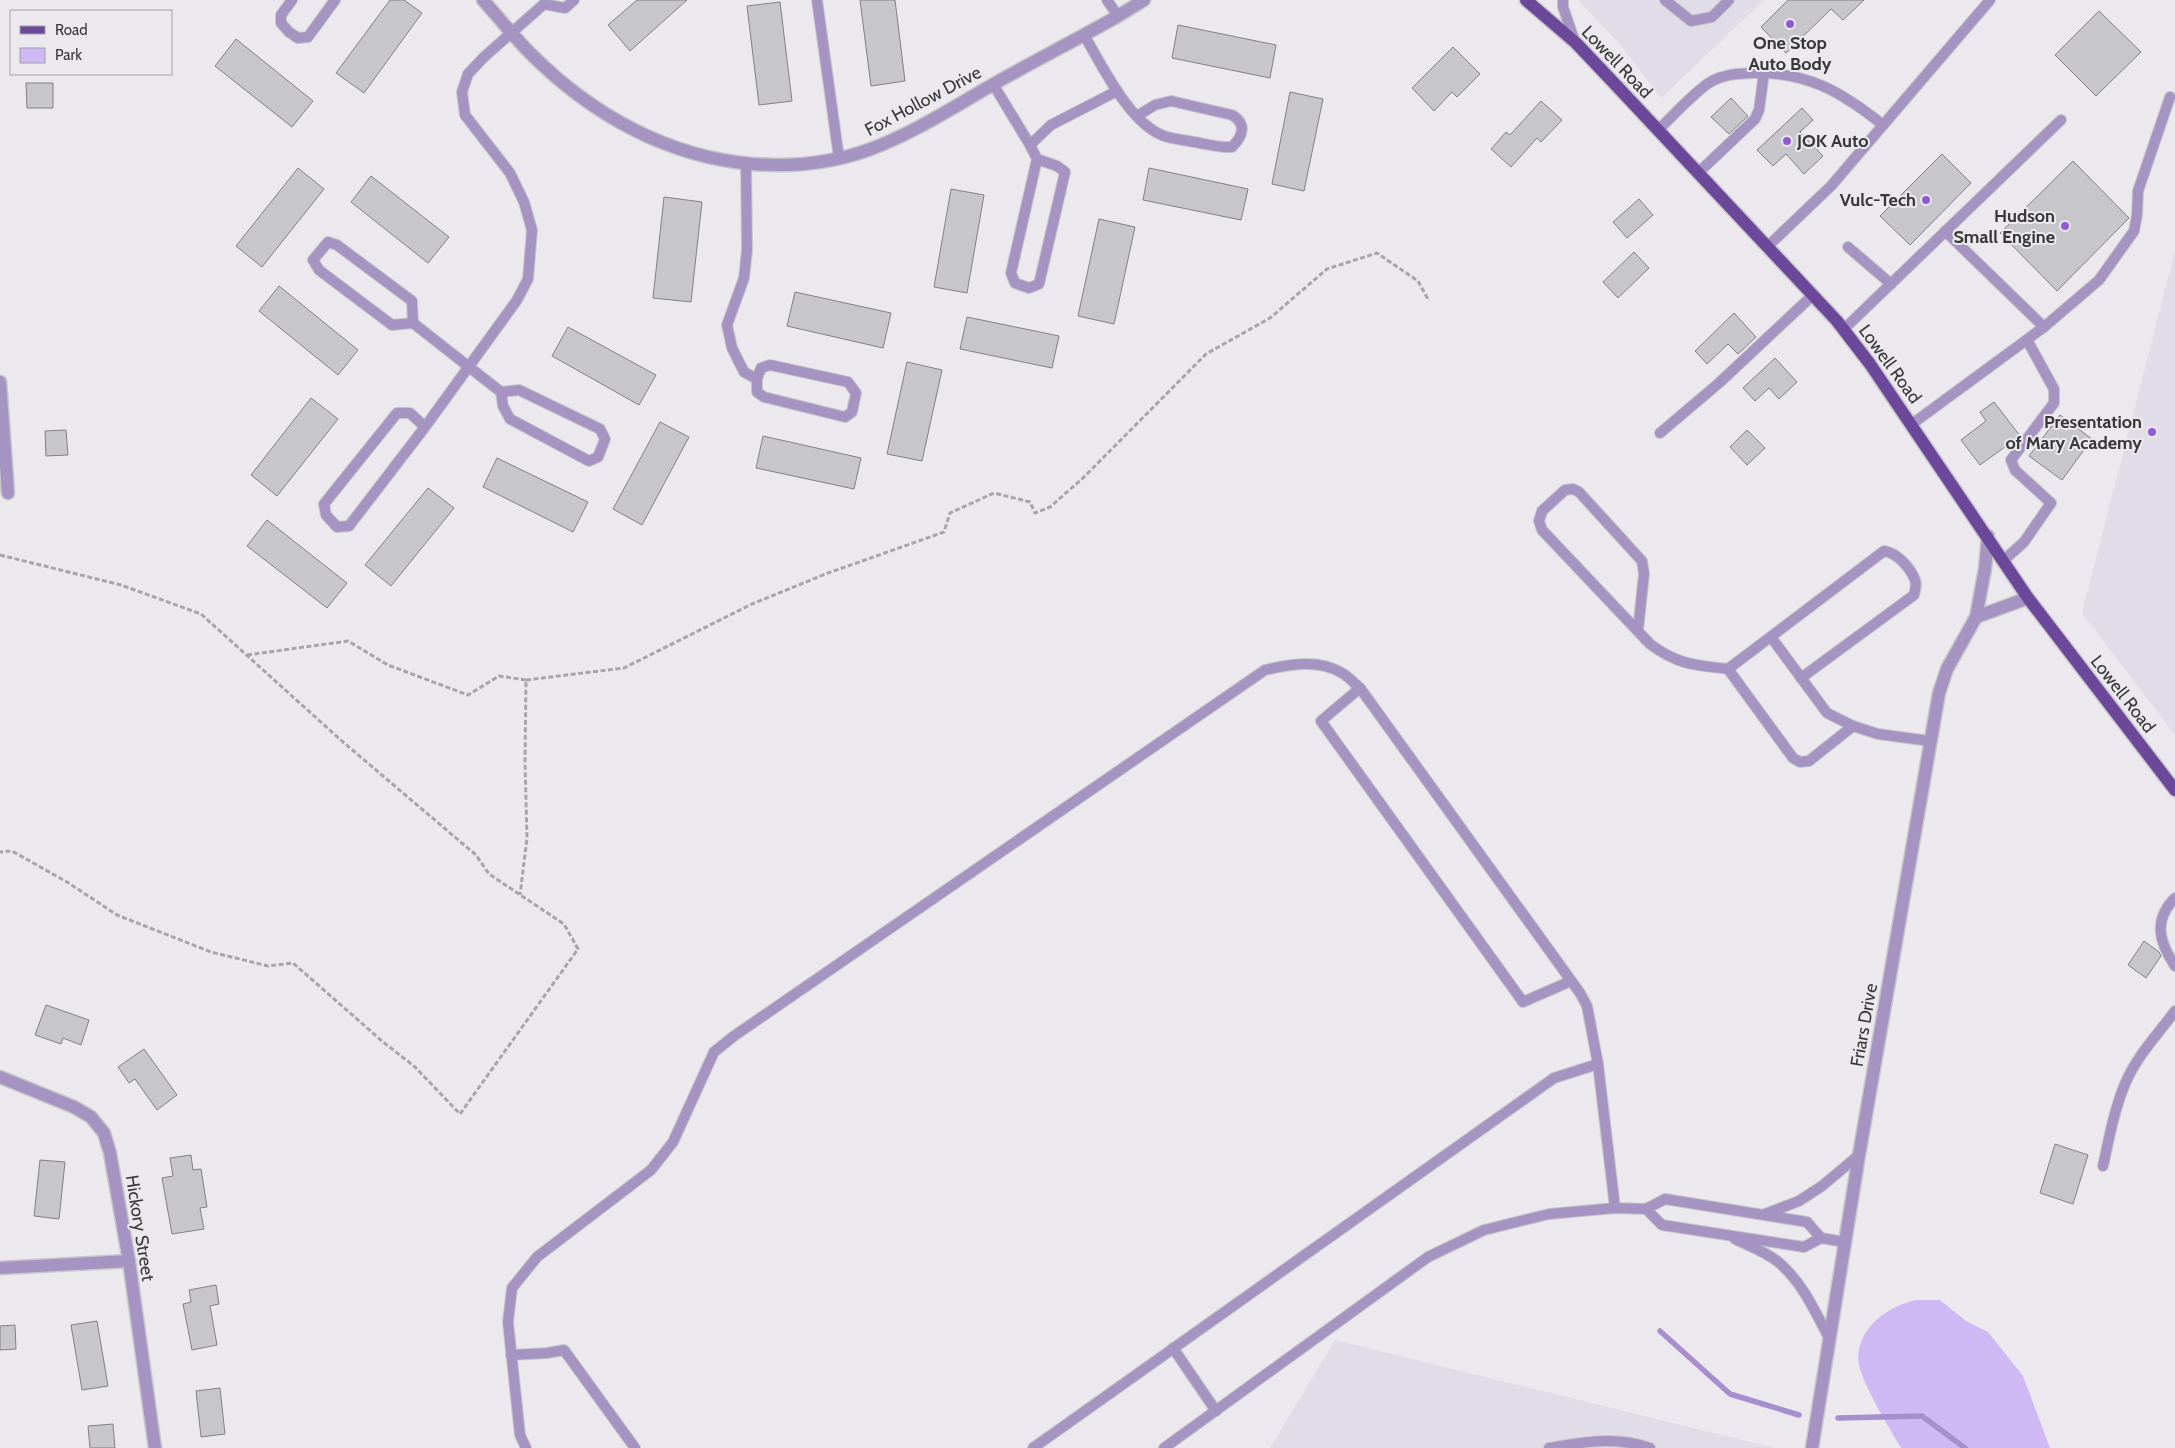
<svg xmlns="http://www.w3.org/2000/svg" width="2175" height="1448" font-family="Cabin,sans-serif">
<rect width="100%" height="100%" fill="#ebe9ee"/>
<g fill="#e0dce8">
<polygon points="1578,0 1764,0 1661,98 1619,43"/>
<polygon points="2175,251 2175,735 2082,613"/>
<polygon points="1335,1340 1775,1448 1270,1448"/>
</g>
<path fill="#cfb9f5" d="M1916,1300H1940L1966,1321L1988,1332L2023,1376L2050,1448H1901C1890,1429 1858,1378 1858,1358C1859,1326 1889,1306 1916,1300Z"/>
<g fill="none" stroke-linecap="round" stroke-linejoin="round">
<g stroke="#a78fce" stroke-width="5.5">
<polyline points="1660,1331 1730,1394 1799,1415"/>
<polyline points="1838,1418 1922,1416 1965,1448"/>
</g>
</g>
<g fill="#c7c6ca" stroke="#818084">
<polygon points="390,0 404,0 422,13 364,93 336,73"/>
<polygon points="637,0 687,0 630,51 608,25"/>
<polygon points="860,0 895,0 905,81 871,86"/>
<polygon points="1788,0 1864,0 1843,20 1831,9 1786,53 1761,27"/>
<polygon points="780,2 792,101 759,105 747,6"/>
<polygon points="2099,11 2141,52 2096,96 2055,55"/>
<polygon points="1178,25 1276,45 1270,78 1172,58"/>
<polygon points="236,39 313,101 292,127 215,66"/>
<polygon points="1453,47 1480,74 1457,97 1452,92 1434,111 1412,88"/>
<polygon points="26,83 53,83 53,108 27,108"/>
<polygon points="1290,92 1323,99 1304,191 1272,184"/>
<polygon points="1731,98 1748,116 1729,134 1711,117"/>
<polygon points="1541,101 1562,120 1541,142 1537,138 1511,167 1491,149 1506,132 1510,135"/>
<polygon points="1802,108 1813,120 1800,132 1823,156 1804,174 1786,154 1773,166 1757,150"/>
<polygon points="1942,154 1971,183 1910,245 1880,216"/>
<polygon points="2073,161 2129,218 2057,291 2000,233"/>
<polygon points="298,168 324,189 262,267 236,246"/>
<polygon points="1149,168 1248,189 1241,220 1143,200"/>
<polygon points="371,176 449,237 428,263 351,202"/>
<polygon points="951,189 984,195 967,293 934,287"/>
<polygon points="664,197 702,202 691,302 653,298"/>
<polygon points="1639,199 1653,215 1627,238 1613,222"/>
<polygon points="1099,219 1135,227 1114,324 1078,316"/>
<polygon points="1634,252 1649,268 1618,298 1603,282"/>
<polygon points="279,286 358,350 338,375 259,311"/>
<polygon points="795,292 891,313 883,348 787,326"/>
<polygon points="1734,313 1756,337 1738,354 1728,344 1707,364 1695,351"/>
<polygon points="967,317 1059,336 1052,368 960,349"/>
<polygon points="568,327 656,375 639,405 552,356"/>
<polygon points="1775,358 1797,382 1779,399 1769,388 1755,401 1743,388"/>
<polygon points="907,362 942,370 922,461 887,454"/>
<polygon points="311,398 338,419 277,496 251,475"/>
<polygon points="1994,402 2020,436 1980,465 1961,440 1986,421 1980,412"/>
<polygon points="2060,415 2092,439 2062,480 2029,456"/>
<polygon points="660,422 689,437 642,525 613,509"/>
<polygon points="66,430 68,455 46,456 45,431"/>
<polygon points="1747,430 1765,448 1747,465 1730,447"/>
<polygon points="763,436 861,458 854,489 756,468"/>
<polygon points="497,458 588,502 573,532 483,487"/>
<polygon points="428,488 454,508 391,586 365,565"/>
<polygon points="267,520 347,583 327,608 247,546"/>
<polygon points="2144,941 2159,952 2161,956 2146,978 2128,965"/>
<polygon points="46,1005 89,1020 81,1045 63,1038 61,1044 35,1035"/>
<polygon points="144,1049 177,1095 157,1110 135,1079 129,1083 118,1067"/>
<polygon points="2055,1144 2088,1155 2073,1204 2040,1193"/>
<polygon points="191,1155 193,1170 201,1169 207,1207 200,1208 204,1229 172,1234 162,1178 173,1176 170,1158"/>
<polygon points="40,1160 65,1162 59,1219 34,1216"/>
<polygon points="216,1285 219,1304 210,1306 217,1345 192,1350 183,1304 191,1302 189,1290"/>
<polygon points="97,1321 108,1386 82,1390 71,1325"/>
<polygon points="15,1325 16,1349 0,1350 0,1326"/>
<polygon points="220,1388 225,1434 201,1437 196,1391"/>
<polygon points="113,1424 115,1448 90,1448 88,1426"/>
</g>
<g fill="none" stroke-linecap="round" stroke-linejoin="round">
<defs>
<g id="service">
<polyline points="292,0 281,15 281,23 289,32 298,38 308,37 335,0"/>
<polyline points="817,0 839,158"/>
<polyline points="1107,0 1118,16"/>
<polyline points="1563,0 1563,7 1575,42"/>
<polyline points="1665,0 1691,21 1712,17 1729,0"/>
<polyline points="544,4 565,8 574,0"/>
<path d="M1084,35C1102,65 1129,123 1164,136C1173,139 1184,140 1194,142C1207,144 1219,148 1232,147C1243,136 1247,124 1232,115L1171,101L1155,105L1137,116"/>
<polyline points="993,84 1030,145"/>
<path d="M1658,130C1672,117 1697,89 1712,81C1725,74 1737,74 1752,73C1806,71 1842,92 1883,125"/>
<polyline points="1037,159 1057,166 1065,172 1039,284 1029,288 1015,283 1011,273 1037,159 1030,145 1051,125 1117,91"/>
<polyline points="746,163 747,250 744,278 727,325 732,348 744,372 757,379 757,392 764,397 845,417 852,412 856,393 848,382 770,365 761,368 757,379"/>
<polyline points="1698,173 1755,119 1759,110 1764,73"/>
<polyline points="1768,246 1831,186 1990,0"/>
<polyline points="1848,247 1891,284"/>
<polyline points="413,323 392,325 319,270 313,260 328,242 337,245 412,301 413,323 501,392 503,406 510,419 589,461 598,457 605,439 600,429 519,390 501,392"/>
<polyline points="2044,327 2099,280 2134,231 2137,215 2138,191 2170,97"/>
<polyline points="1844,329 2061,120"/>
<polyline points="1912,424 2044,327 1945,231"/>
<polyline points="425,427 410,413 397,413 324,504 326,515 337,527 349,526 425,427 517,300 528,279 532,230 524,202 510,173 465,115 462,92 468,74 484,57 544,4"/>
<polyline points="1660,433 1719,383 1813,295"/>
<polyline points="2003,561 2024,542 2051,503 2015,470 2011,460 2054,403 2054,389 2027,340"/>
<path d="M1638,630L1644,574L1642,561L1579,492L1573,489L1565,490L1542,511L1539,521L1542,530L1650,644C1678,665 1695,665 1728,669L1884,551C1897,553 1910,567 1915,580C1917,585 1915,590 1914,595L1801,678"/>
<polyline points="1771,637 1827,713 1853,726 1878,734 1930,741"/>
<polyline points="1728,669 1793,758 1800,762 1809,761 1853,726"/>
<polyline points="1360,688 1321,721 1523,1002 1571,981"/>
<path d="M2175,898C2153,920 2159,942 2175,966"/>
<path d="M2103,1166C2109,1139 2114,1110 2125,1084C2136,1057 2158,1034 2175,1011"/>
<polyline points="1646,1209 1662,1225 1804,1247 1821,1238 1845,1242"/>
<polyline points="1765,1214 1799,1201 1822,1186 1859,1155"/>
<path d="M1735,1239C1749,1246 1764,1251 1777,1261C1801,1280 1815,1311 1829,1338"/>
<polyline points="1173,1348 1216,1411"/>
<polyline points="511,1355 547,1353 564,1350 635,1448"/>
<path d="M526,1448L520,1435L508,1322L512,1288L537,1257L651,1170L673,1142L714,1052L734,1036L1265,670C1290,664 1319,659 1342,673C1349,677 1354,683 1360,688L1580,993L1587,1006L1598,1064L1615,1208"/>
<polyline points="1033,1448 1554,1078 1598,1064"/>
<polyline points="1164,1448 1428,1257 1484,1230 1549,1214 1615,1208 1646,1209 1665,1199 1807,1222 1821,1238"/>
<path d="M1549,1448C1583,1442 1616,1436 1650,1448"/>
</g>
<g id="minor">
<path d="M483,0C499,18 514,37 531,54C591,114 667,157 753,164C791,167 832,163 868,150C912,134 952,108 992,85C1034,61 1076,40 1118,16L1144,0"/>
<polyline points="0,382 8,493"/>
<polyline points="1976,617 2028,598"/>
<polyline points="0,1077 74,1107 91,1117 104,1133 110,1153 129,1261 155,1448"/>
<polyline points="0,1268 129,1261"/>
<polyline points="1812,1448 1859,1155 1939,693 1947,669 1976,617 1985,569 1988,536"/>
</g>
<polyline id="primary" points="1526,0 1576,43 1613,82 1837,321 1870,364 2028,598 2175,790"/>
</defs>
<use href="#service" stroke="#c7c6ca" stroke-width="12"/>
<use href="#minor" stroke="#c7c6ca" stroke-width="15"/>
<use href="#primary" stroke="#c7c6ca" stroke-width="15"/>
<g stroke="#a7a5a9" stroke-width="3" stroke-dasharray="5 2.5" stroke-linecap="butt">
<polyline points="0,555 121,585 201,614 343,742 476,855 489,874 564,924 578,949 460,1114 415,1067 382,1041 293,963 268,966 211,952 117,915 67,882 12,851 0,852"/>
<polyline points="247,655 348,641 388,665 468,695 499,676 526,680 525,763 527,838 520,895"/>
<polyline points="526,680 624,668 752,604 828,573 944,532 950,513 994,493 1030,502 1035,513 1050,507 1083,478 1206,354 1270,318 1327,269 1377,253 1418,281 1429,301"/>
</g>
<use href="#service" stroke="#a593c2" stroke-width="10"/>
<use href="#minor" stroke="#a593c2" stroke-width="12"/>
<use href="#primary" stroke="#6c489b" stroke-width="12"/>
</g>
<g fill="#915bd4" stroke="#ebe9ee" stroke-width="2">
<circle cx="1790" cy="24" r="5"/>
<circle cx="1787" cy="141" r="5"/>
<circle cx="1926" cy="200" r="5"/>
<circle cx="2065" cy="226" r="5"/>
<circle cx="2152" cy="432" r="5"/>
</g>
<g text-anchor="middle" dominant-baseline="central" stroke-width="4" stroke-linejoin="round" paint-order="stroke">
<g font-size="18" font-weight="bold" fill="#383839" stroke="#ebe9ee" text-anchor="end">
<text x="1790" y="43" text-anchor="middle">One Stop<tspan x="1790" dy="21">Auto Body</tspan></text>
<text x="1797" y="141" text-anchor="start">JOK Auto</text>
<text x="1916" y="200">Vulc-Tech</text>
<text x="2055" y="216">Hudson<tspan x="2055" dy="21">Small Engine</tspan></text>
<text x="2142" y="422">Presentation<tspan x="2142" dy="21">of Mary Academy</tspan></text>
</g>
<g font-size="18" fill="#383839" stroke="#ebe9ee">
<text transform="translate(1617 62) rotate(46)">Lowell Road</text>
<text transform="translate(923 101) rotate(-28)">Fox Hollow Drive</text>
<text transform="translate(1890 364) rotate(54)">Lowell Road</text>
<text transform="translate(2123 694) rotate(52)">Lowell Road</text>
<text transform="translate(1864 1025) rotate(-80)">Friars Drive</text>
<text transform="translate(140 1228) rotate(81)">Hickory Street</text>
</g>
</g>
<rect x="10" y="10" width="162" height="65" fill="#ebe9ee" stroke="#a3a2a6"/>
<rect x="20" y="26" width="25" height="8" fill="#6c489b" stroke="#a3a2a6"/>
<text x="55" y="35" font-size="15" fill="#383839">Road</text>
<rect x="20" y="48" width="25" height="15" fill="#cfb9f5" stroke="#a3a2a6"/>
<text x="55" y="60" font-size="15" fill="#383839">Park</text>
</svg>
